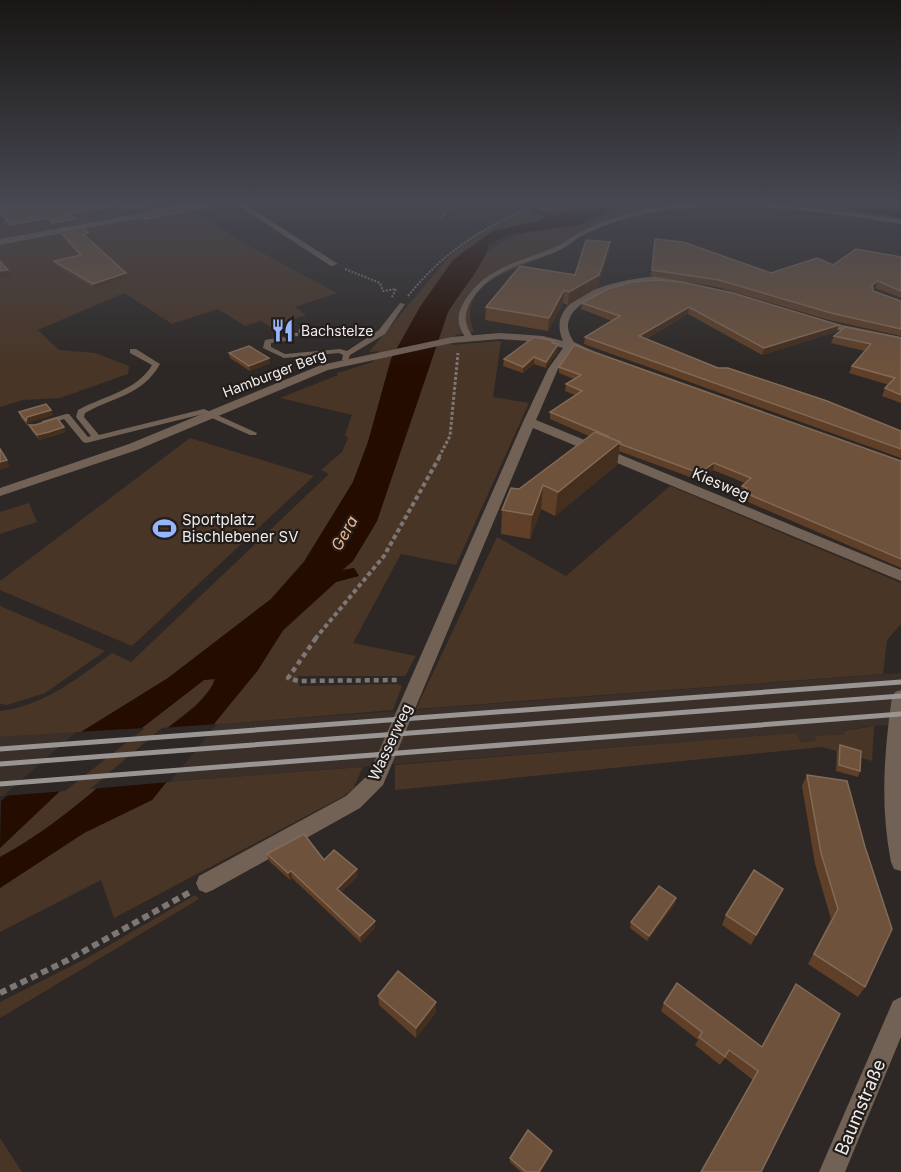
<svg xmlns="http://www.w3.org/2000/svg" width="901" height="1172" font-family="Inter,sans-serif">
<rect width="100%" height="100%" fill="#2d2825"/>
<g fill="#3a3029">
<polygon points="901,673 901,724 864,727 845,731 846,734 815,736 817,741 801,742 796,733 166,782 212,725"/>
<polygon points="81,732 8,796 0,796 0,737"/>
</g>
<g fill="#493526">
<polygon points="14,203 201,203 0,240 0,225"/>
<path d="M521,203H589L537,221L493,231L453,260L420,307L391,359L368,442L353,482L304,561L271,599L168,678L81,732L0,737V711C43,706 77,679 112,653L131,662L329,474L321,470L342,452L348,438L345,435L352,415L280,398L338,375L337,373L373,362L379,351L369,352L453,252L480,231L534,208Z"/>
<path d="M625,203H817L901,218V222C813,209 713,192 626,219C612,223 596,228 583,235C569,243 556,253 540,259C509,271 455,286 474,332L455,335L451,345L501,341L493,397L529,403L456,565L401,554L353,643L416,656L405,676H298L299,686L398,684L402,686L393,710L212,725L258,670L283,631L336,582L358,576L342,571L353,561L377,521L448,312L485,256C516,225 538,234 575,226C592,222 610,212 625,203Z"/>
<polygon points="187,209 251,247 337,293 295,307 306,315 271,327 260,321 245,326 218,309 172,324 124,293 38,330 59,350 95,353 129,366 128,374 60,398 23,400 0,407 0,245"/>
<polygon points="190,438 314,476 132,646 0,590 0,581"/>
<polygon points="670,486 901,583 901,624 887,640 883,674 416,709 497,537 566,576"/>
<polygon points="29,503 37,522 0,534 0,512"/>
<polygon points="0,606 105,651 45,693 7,705 0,704"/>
<path d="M214,678L213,685L197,704C132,755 73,818 0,857V848L59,792L204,680Z"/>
<polygon points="874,726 872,761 822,747 395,790 395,765 796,733 801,742 816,741 815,736 845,734 845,731"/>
<polygon points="363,767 353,789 344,796 114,918 101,880 0,932 0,888 84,833 152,800 166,782"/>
<polygon points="195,895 199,899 0,1018 0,1002 89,957"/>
<polygon points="0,1138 22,1172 0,1172"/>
</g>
<g fill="#240c00">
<path d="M589,203H625L577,225L511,234L489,244C482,269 462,289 448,312L377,521L353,561L342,570L354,568L359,576L336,582L283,630L258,670L152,800L84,833L0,888V857C58,826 107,779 156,737C175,721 207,703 215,679L204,680L59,792L0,848L1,801L81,732L168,678L271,599L304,562L353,482L368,442L391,359L420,307L453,260L493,231L537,221Z"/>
<polygon points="817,203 852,203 901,211 901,218"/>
</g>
<g fill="#2d2825">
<polygon points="217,724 170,782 90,789 162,728"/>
<polygon points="145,728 65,791 3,796 76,732"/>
</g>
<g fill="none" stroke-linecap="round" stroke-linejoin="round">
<polyline stroke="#240c00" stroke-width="4" points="533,210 556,218"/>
<g stroke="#7c7775" stroke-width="2" stroke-dasharray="2 1.5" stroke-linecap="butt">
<polyline points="512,203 527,208"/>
<polyline points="441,219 446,211 459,203"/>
<polyline points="345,269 380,283 383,291 396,289 392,297"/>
<path d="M408,296C446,249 489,222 546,203"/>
</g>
<g stroke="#7c7775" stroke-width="3" stroke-dasharray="3 2" stroke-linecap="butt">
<polyline points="295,335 303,332 298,329"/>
<polyline points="439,457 450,436 458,353"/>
</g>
<polyline stroke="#7c7775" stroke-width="4" stroke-dasharray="4.5 3" stroke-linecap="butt" points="315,639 384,556 440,456"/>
<polyline stroke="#7c7775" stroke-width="4.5" stroke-dasharray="5 4" stroke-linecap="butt" points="316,638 288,678 298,681 400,680"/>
<polyline stroke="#7c7775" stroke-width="6" stroke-dasharray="7 4.5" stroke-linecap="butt" points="0,993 68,960 190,892"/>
<g fill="#726155" fill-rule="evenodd">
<path d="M702,204C769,203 835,210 901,220V224C835,213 768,204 702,207C661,209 624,216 587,233C577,237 570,245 560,250C528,264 490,268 471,301C463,315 464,325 474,338L473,340H467C458,327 455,317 464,302C484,267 521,262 555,247C564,244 570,237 579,233C597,223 618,216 639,211C660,206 681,205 702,204Z"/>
<polygon points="400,303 405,304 385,334 350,355 348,360 342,360 343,355 339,353 284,358 263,348 265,340 283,337 287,339 286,341 271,343 271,347 285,354 340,349 347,351 379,330"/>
<path d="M130,349H136L160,364C143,395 113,397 85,413L84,417L99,435L204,409L257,433L256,435H250L203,414L86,443L83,442L64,419L45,425H42V421L66,414H69L88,437L91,436L76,417L78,410C103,396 137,391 152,365L130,353Z"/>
</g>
<g fill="#726155" fill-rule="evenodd">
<polygon points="0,203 8,203 4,213 0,215"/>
<polygon points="234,203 243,203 338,264 331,266"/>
<polygon points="159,210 162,210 162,214 0,245 0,239"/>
<path d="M663,276L700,286L695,289C685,286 674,282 663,282C639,281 577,293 569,320C566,328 570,336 574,342L595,352L590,355L572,350L558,369L536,420L901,570V581L533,428L383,785L360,808L213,890L206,893L199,890L196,883L199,876L346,796L369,774L523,422L548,369L563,348L542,342L500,339L452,343L328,370L137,450L0,496V488L129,444L321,365L452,337L500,333L543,336L563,341C541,292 630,277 663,276Z"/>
<polygon points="818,320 901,337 901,343 814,325 814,321"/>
<path d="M901,690V871L894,869L891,862C880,807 884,752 892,697L895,692Z"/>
<polygon points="901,997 901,1037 845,1172 819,1172 893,1001"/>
</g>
<g stroke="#999593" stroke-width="5">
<polyline points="0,749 901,682"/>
<polyline points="0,764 901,696"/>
<polyline points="0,784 901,714"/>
</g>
</g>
<g fill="#5f3f27">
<polygon points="192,203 129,213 122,209 74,218 76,223 54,227 50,222 11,229 3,216 1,212 7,204"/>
<polygon points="215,205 216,210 148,225 140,220 138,214"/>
<polygon points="60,231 89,237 87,237 126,273 127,278 94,288 56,265 54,261 79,256 61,235"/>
<polygon points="654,245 771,273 901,257 901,298 876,288 873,289 873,291 901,301 901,336 829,320 717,287 651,276"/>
<polygon points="609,254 597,288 568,305 563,303 548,331 485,320 486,307 575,275"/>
<polygon points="608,289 839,325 836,332 762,355 688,314 646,339 718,368 901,431 901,458 584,344 585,337 612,321 581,309 582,303"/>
<polygon points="834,336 901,338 901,403 882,396 885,388 889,385 849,373 852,366 865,351 831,343"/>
<polygon points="554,343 558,344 558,351 546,368 534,364 523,373 503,366 504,359"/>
<polygon points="229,353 270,363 250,371 230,358"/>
<polygon points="559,367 901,461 901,568 741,499 743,494 740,493 742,486 745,483 713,470 698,480 619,451 617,465 555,516 541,509 530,539 501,534 502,510 519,489 589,436 550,419 550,412 575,395 565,391 566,384 574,379 559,373"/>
<polygon points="19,412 53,415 29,422 28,426 21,418"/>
<polygon points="29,425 66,432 50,437 39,440 31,430"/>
<polygon points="840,745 860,771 858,777 836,771 837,751"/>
<polygon points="807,775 865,987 858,997 808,964 831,919 815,864 802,786"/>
<polygon points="267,854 324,860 358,876 341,892 375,921 375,928 361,943 292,878 290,880 269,861"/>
<polygon points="783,889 751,945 722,925 726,915"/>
<polygon points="676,898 675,904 647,941 630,928 631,922"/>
<polygon points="796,984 761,1172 701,1172 753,1080 725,1058 720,1065 695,1045 698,1040 661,1011 664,1003 761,1047"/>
<polygon points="378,996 436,1012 416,1038 379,1005"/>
<polygon points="552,1151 551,1155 540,1172 521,1172 510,1162 510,1158"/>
</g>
<g fill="#442e1d">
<polygon points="167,203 192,203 129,213 128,209"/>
<polygon points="121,205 122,209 72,218 70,214"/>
<polygon points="215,205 216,210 148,225 146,219"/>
<polygon points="48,218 50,222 11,229 10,225"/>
<polygon points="75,219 76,223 54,227 53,223"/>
<polygon points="610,242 609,254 597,288 568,305 569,292"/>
<polygon points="8,270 10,276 0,278 0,271"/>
<polygon points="126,273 127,278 94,288 93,284"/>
<polygon points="878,281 876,288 870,291 872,285"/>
<polygon points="564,290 563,303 548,331 549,318"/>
<polygon points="689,307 688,314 638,343 639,336"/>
<polygon points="839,325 836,332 762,355 764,348"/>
<polygon points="558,344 558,351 546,368 546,362"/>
<polygon points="534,357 534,364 523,373 523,367"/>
<polygon points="269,358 270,363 250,371 249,366"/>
<polygon points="51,410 53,415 29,422 28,426 26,421 27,417"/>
<polygon points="64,427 66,432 50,437 39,440 37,435"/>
<polygon points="620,442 617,465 555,516 558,492"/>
<polygon points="7,460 10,467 0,470 0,462"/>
<polygon points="714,463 713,470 698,480 699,473"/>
<polygon points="543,485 541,509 530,539 532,515"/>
<polygon points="357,869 358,876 338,896 337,889"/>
<polygon points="291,871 292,878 290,880 288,873"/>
<polygon points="783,889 778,899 751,945 756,935"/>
<polygon points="676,898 675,904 647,941 649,936"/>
<polygon points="375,921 375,928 361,943 360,936"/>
<polygon points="436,1002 436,1012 416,1038 416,1028"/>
<polygon points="552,1151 551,1155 540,1172 539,1172"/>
</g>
<g fill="#6e523c" stroke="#826a57" stroke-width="1.5">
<polygon points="16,203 167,203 128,209 121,205 70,214 75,219 53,223 48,218 10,225 1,212 7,204"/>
<polygon points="198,203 212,203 215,205 146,219 138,214"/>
<polygon points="82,227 88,233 83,234 126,273 93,284 54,261 81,255 60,231"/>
<polygon points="655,239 683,242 771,273 817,258 833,265 856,249 901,257 901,291 878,281 872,285 873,291 901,301 901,329 831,313 719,280 652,270"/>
<polygon points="586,240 610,242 599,275 569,292 564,290 549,318 486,307 520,266 575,275"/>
<polygon points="0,261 8,270 0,271"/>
<polygon points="657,280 682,282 733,293 839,325 764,348 689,307 639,336 718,368 728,368 827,401 901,431 901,449 585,337 620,316 582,303 608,289 632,282"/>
<polygon points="845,327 901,338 901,395 885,388 895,378 852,366 871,344 834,336"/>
<polygon points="534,337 554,341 552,343 558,344 546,362 534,357 523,367 504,359"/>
<polygon points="574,345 901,461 901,559 743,492 747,488 742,486 751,478 714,463 699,473 620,444 620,442 607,437 608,436 550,412 582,391 566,384 581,375 559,367"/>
<polygon points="249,346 269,358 249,366 229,353"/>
<polygon points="46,404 51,410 27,417 26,421 19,412"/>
<polygon points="57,418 64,427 49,432 37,435 29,425 35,425"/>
<polygon points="595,432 620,442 558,492 543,485 532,515 502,510 511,488 519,489"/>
<polygon points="0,449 7,460 0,462"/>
<polygon points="840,745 861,751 860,771 839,765"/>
<polygon points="807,775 847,781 865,847 892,929 865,987 814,954 838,909 821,853"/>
<polygon points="304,834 324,860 334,850 357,869 337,889 375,921 360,936 291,871 288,873 267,854"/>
<polygon points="754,870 783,889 756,935 726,915"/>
<polygon points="659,886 676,898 649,936 631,922"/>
<polygon points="398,971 436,1002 416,1028 378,996"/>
<polygon points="677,983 762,1047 796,984 840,1014 761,1172 701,1172 758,1071 729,1050 725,1057 699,1037 702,1032 664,1003"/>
<polygon points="528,1130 552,1151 539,1172 526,1172 510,1158"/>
</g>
<linearGradient id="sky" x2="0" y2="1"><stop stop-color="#191614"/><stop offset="0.55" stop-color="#464851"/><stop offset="1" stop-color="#464851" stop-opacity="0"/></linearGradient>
<rect width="901" height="367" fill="url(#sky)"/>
<defs>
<symbol id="restaurant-bare" viewBox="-9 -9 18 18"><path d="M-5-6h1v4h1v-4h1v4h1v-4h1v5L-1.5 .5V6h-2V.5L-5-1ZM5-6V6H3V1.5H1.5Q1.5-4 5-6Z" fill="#97b6fd" stroke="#231e1b" stroke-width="2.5" paint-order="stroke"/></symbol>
<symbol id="stadium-bare" viewBox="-9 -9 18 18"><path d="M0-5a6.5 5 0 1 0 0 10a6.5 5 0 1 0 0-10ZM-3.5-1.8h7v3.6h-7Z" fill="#97b6fd" stroke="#231e1b" stroke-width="2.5" paint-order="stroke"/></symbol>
</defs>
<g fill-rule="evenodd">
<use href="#restaurant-bare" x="266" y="314" width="33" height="33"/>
<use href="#stadium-bare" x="148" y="512" width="33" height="33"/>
</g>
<g text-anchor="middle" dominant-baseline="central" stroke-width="4.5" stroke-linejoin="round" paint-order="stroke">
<g font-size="14" fill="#efecea" stroke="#231e1b" text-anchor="start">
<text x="301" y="330">Bachstelze</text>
</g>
<g font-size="14" fill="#efecea" stroke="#231e1b">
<text transform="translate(274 373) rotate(-21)">Hamburger Berg</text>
</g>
<g font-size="15" fill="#efecea" stroke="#231e1b">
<text transform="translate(721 484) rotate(23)">Kiesweg</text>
<text transform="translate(390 742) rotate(-65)">Wasserweg</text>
</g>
<g font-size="15" fill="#efecea" stroke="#231e1b" text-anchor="start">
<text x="182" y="519">Sportplatz<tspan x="182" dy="17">Bischlebener SV</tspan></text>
</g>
<g font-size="16" font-style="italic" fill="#f3b489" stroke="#231e1b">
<text transform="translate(344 533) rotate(-61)">Gera</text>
</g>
<g font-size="18" fill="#efecea" stroke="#231e1b">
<text transform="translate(860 1107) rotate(-67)">Baumstraße</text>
</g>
</g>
</svg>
